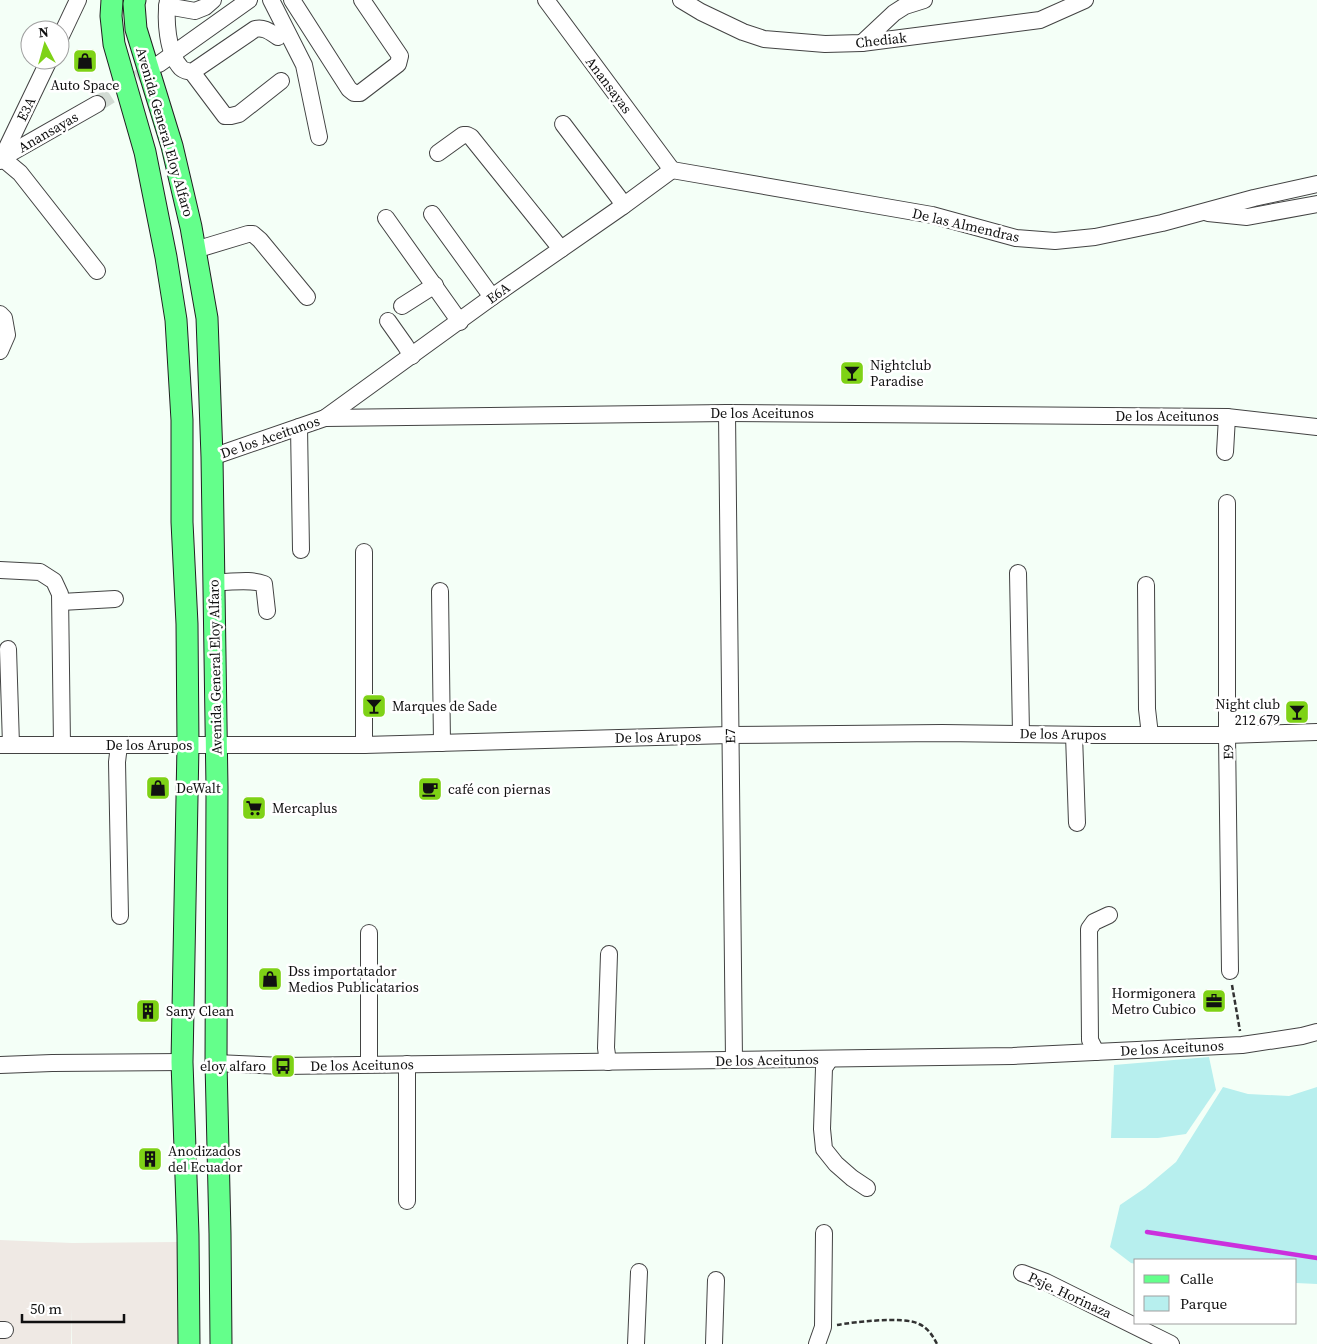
<svg xmlns="http://www.w3.org/2000/svg" width="1317" height="1344" font-family="'Source Serif 4',serif">
<rect width="100%" height="100%" fill="#f4fff7"/>
<polygon fill="#efe9e4" points="0,1240 72,1243 177,1242 180,1344 72,1344 71,1308 71,1344 0,1344"/>
<g fill="#b7efee">
<polygon points="1209,1057 1216,1090 1186,1134 1158,1138 1111,1138 1114,1065"/>
<polygon points="1223,1087 1248,1094 1289,1096 1317,1087 1317,1284 1296,1283 1296,1260 1136,1260 1136,1264 1131,1263 1110,1247 1120,1205 1145,1188 1176,1162"/>
</g>
<g fill="none" stroke-linecap="round" stroke-linejoin="round">
<polyline stroke="#cb30dd" stroke-width="4.5" points="1147,1232 1317,1258"/>
<polyline stroke="#d2dbd4" stroke-width="16" stroke-dasharray="16 8" stroke-linecap="butt" points="97,104 157,66"/>
<defs>
<g id="minor">
<path d="M168,0C165,19 167,53 181,68C184,71 188,71 192,72L255,29C265,27 270,32 278,37"/>
<polyline points="271,0 304,65 319,137"/>
<polyline points="292,0 349,89 354,93 360,93 398,64 400,56 362,0"/>
<polyline points="546,0 672,170"/>
<polyline points="681,0 701,12 743,32 764,39 825,44 862,43 1040,20 1085,0"/>
<polyline points="167,6 195,11 205,7 213,0"/>
<polyline points="60,38 78,0"/>
<polyline points="862,43 894,13 905,6 924,0"/>
<polyline points="159,64 249,0"/>
<polyline points="192,72 225,116 231,116 239,114 281,81"/>
<polyline points="563,124 619,198 623,206"/>
<polyline points="438,153 463,135 467,135 471,137 561,249"/>
<polyline points="2,158 20,173 97,271"/>
<polyline points="2,158 49,60"/>
<polyline points="0,161 2,158 97,104"/>
<polyline points="672,170 932,215 1016,238 1055,241 1095,237 1162,223 1254,198 1317,184"/>
<polyline points="1208,213 1247,217 1317,204"/>
<polyline points="432,214 492,297"/>
<polyline points="386,218 460,322"/>
<polyline points="195,250 248,234 253,234 260,240 307,297"/>
<polyline points="402,306 435,285"/>
<polyline points="0,314 4,318 7,335 0,351"/>
<polyline points="388,321 405,345 412,356"/>
<polyline points="727,413 734,1060"/>
<polyline points="325,418 492,297 623,206 672,170"/>
<polyline points="299,427 301,550"/>
<polyline points="1225,452 1227,417"/>
<polyline points="212,457 325,418 727,413 1227,417 1317,427"/>
<polyline points="1227,503 1227,735 1230,971"/>
<polyline points="364,552 364,745"/>
<polyline points="0,570 40,572 54,581 60,594 62,745"/>
<polyline points="1018,573 1021,733"/>
<path d="M214,582C230,583 249,578 264,584L267,611"/>
<polyline points="1146,585 1147,709 1150,735"/>
<polyline points="440,591 442,743"/>
<polyline points="61,602 115,599"/>
<polyline points="8,649 11,745"/>
<polyline points="1074,735 1077,823"/>
<polyline points="0,745 364,745 730,735 942,733 1095,735 1227,735 1317,732"/>
<polyline points="119,745 117,762 120,916"/>
<polyline points="369,933 369,1064"/>
<polyline points="1096,1052 1090,1040 1089,929 1094,922 1109,915"/>
<polyline points="830,1059 824,1068 822,1129 824,1149 836,1164 852,1178 867,1188"/>
<polyline points="608,1062 606,1048 609,954"/>
<polyline points="216,1063 283,1066 1013,1056 1242,1045 1302,1036 1317,1032"/>
<polyline points="0,1065 52,1063 182,1062"/>
<polyline points="407,1201 407,1064"/>
<polyline points="1022,1273 1046,1282 1171,1344"/>
<polyline points="0,1330 5,1330"/>
<polyline points="636,1344 639,1272"/>
<polyline points="714,1344 716,1280"/>
<polyline points="817,1344 823,1327 824,1233"/>
</g>
<g id="major">
<polyline points="112,0 111,16 114,44 145,152 166,257 176,320 182,420 182,522 187,624 188,745 182,1062 188,1235 189,1344"/>
<polyline points="135,0 134,4 136,29 172,146 191,227 207,318 212,457 217,788 216,1063 220,1234 221,1344"/>
</g>
</defs>
<use href="#minor" stroke="#434343" stroke-width="18"/>
<use href="#major" stroke="#212121" stroke-width="23"/>
<g stroke="#323232" stroke-width="2.5" stroke-dasharray="5 2.5" stroke-linecap="butt">
<polyline points="1232,985 1240,1031"/>
<path d="M837,1325C854,1322 905,1316 919,1324C928,1328 933,1336 937,1344"/>
</g>
<use href="#minor" stroke="#fff" stroke-width="16"/>
<use href="#major" stroke="#64ff8b" stroke-width="21"/>
</g>
<defs>
<symbol id="shop-square" viewBox="-11 -11 22 22"><rect x="-9" y="-9" width="18" height="18" rx="4" fill="#7ed216" stroke="#fff"/><path d="M-5-2.5h2.3a2.7 3.5 0 0 1 5.4 0H5L5.5 6h-11ZM-1.5-2.5h3a1.5 2.3 0 0 0-3 0Z" fill="#111"/></symbol>
<symbol id="bar-square" viewBox="-11 -11 22 22"><rect x="-9" y="-9" width="18" height="18" rx="4" fill="#7ed216" stroke="#fff"/><path d="M-6-5H6L.8 .8V4.5H3.5V6h-7V4.5H-.8V.8Z" fill="#111"/></symbol>
<symbol id="cafe-square" viewBox="-11 -11 22 22"><rect x="-9" y="-9" width="18" height="18" rx="4" fill="#7ed216" stroke="#fff"/><path d="M-5.5-4.5H6V0H3Q3 3.5 0 3.5H-2.5Q-5.5 3.5-5.5 0ZM3-3.2v2h1.7v-2ZM-6 4.5H4V6H-6Z" fill="#111"/></symbol>
<symbol id="supermarket-square" viewBox="-11 -11 22 22"><rect x="-9" y="-9" width="18" height="18" rx="4" fill="#7ed216" stroke="#fff"/><path d="M-6-5.5h2.5l.6 2H6L4.5 2H-2.5L-4.4-4H-6ZM-1.5 3.2a1.3 1.3 0 1 0 .1 0ZM3 3.2a1.3 1.3 0 1 0 .1 0Z" fill="#111"/></symbol>
<symbol id="office-square" viewBox="-11 -11 22 22"><rect x="-9" y="-9" width="18" height="18" rx="4" fill="#7ed216" stroke="#fff"/><path d="M-6-3h4V-5.5h4V-3h4V5H-6ZM-1-4.5V-3h2v-1.5ZM-6 0V1H6V0Z" fill="#111"/></symbol>
<symbol id="building-square" viewBox="-11 -11 22 22"><rect x="-9" y="-9" width="18" height="18" rx="4" fill="#7ed216" stroke="#fff"/><path d="M-4-6H4V6H1V3H-1V6H-4ZM-2.5-4.3h1.7v1.8h-1.7ZM.8-4.3h1.7v1.8H.8ZM-2.5-1h1.7V.8h-1.7ZM.8-1h1.7V.8H.8Z" fill="#111"/></symbol>
<symbol id="bus-square" viewBox="-11 -11 22 22"><rect x="-9" y="-9" width="18" height="18" rx="4" fill="#7ed216" stroke="#fff"/><path d="M-5-6H5V4H4V6H2V4H-2V6H-4V4H-5ZM-3.5-4V0h7V-4ZM-3.5 1.2v1.5H-2V1.2ZM2 1.2v1.5H3.5V1.2Z" fill="#111"/></symbol>
</defs>
<g fill-rule="evenodd">
<use href="#shop-square" x="71" y="47" width="28" height="28"/>
<use href="#bar-square" x="838" y="359" width="28" height="28"/>
<use href="#bar-square" x="360" y="692" width="28" height="28"/>
<use href="#bar-square" x="1283" y="698" width="28" height="28"/>
<use href="#shop-square" x="144" y="774" width="28" height="28"/>
<use href="#cafe-square" x="416" y="775" width="28" height="28"/>
<use href="#supermarket-square" x="240" y="794" width="28" height="28"/>
<use href="#shop-square" x="256" y="965" width="28" height="28"/>
<use href="#office-square" x="1200" y="987" width="28" height="28"/>
<use href="#building-square" x="134" y="997" width="28" height="28"/>
<use href="#bus-square" x="269" y="1052" width="28" height="28"/>
<use href="#building-square" x="136" y="1145" width="28" height="28"/>
</g>
<g text-anchor="middle" dominant-baseline="central" stroke-width="5" stroke-linejoin="round" paint-order="stroke">
<g font-size="14" fill="#101010" stroke="#fff">
<text transform="translate(881 40) rotate(-6)">Chediak</text>
<text transform="translate(609 85) rotate(53)">Anansayas</text>
<text transform="translate(26 109) rotate(-64)">E3A</text>
<text transform="translate(48 132) rotate(-30)">Anansayas</text>
<text transform="translate(165 132) rotate(74)">Avenida General Eloy Alfaro</text>
<text transform="translate(966 225) rotate(13)">De las Almendras</text>
<text transform="translate(498 293) rotate(-36)">E6A</text>
<text x="762" y="413">De los Aceitunos</text>
<text x="1167" y="416">De los Aceitunos</text>
<text transform="translate(270 437) rotate(-19)">De los Aceitunos</text>
<text transform="translate(215 667) rotate(-91)">Avenida General Eloy Alfaro</text>
<text transform="translate(1063 734) rotate(1)">De los Arupos</text>
<text transform="translate(730 736) rotate(-91)">E7</text>
<text transform="translate(658 737) rotate(-1)">De los Arupos</text>
<text x="149" y="745">De los Arupos</text>
<text transform="translate(1228 752) rotate(-91)">E9</text>
<text transform="translate(1172 1048) rotate(-3)">De los Aceitunos</text>
<text transform="translate(767 1060) rotate(-1)">De los Aceitunos</text>
<text transform="translate(362 1065) rotate(-1)">De los Aceitunos</text>
<text transform="translate(1070 1295) rotate(25)">Psje. Horinaza</text>
</g>
<g font-size="14" fill="#101010" stroke="#fff" text-anchor="start">
<text x="85" y="85" text-anchor="middle">Auto Space</text>
<text x="870" y="365">Nightclub<tspan x="870" dy="16">Paradise</tspan></text>
<text x="1280" y="704" text-anchor="end">Night club<tspan x="1280" dy="16">212 679</tspan></text>
<text x="392" y="706">Marques de Sade</text>
<text x="176" y="788">DeWalt</text>
<text x="448" y="789">café con piernas</text>
<text x="272" y="808">Mercaplus</text>
<text x="288" y="971">Dss importatador<tspan x="288" dy="16">Medios Publicatarios</tspan></text>
<text x="1196" y="993" text-anchor="end">Hormigonera<tspan x="1196" dy="16">Metro Cubico</tspan></text>
<text x="166" y="1011">Sany Clean</text>
<text x="266" y="1066" text-anchor="end">eloy alfaro</text>
<text x="168" y="1151">Anodizados<tspan x="168" dy="16">del Ecuador</tspan></text>
</g>
</g>
<rect x="1134" y="1259" width="162" height="65" fill="#ffffff" stroke="#9f9f9f"/>
<rect x="1144" y="1275" width="25" height="8" fill="#64ff8b" stroke="#9f9f9f"/>
<text x="1180" y="1284" font-size="15" fill="#101010">Calle</text>
<rect x="1144" y="1296" width="25" height="15" fill="#b7efee" stroke="#9f9f9f"/>
<text x="1180" y="1309" font-size="15" fill="#101010">Parque</text>
<g transform="translate(45 45) rotate(354)"><circle r="24" fill="#ffffff" stroke="#9f9f9f"/>
<path d="M0-4L9 19L0 12L-9 19Z" fill="#7ed216"/>
<text y="-8" font-size="14" font-weight="bold" text-anchor="middle" fill="#101010">N</text>
</g>
<path d="M22 1314v8h102v-8" fill="none" stroke="#101010" stroke-width="2.5"/>
<text x="30" y="1314" font-size="15" fill="#101010" stroke="#ffffff" stroke-width="4" paint-order="stroke">50 m</text>
</svg>
